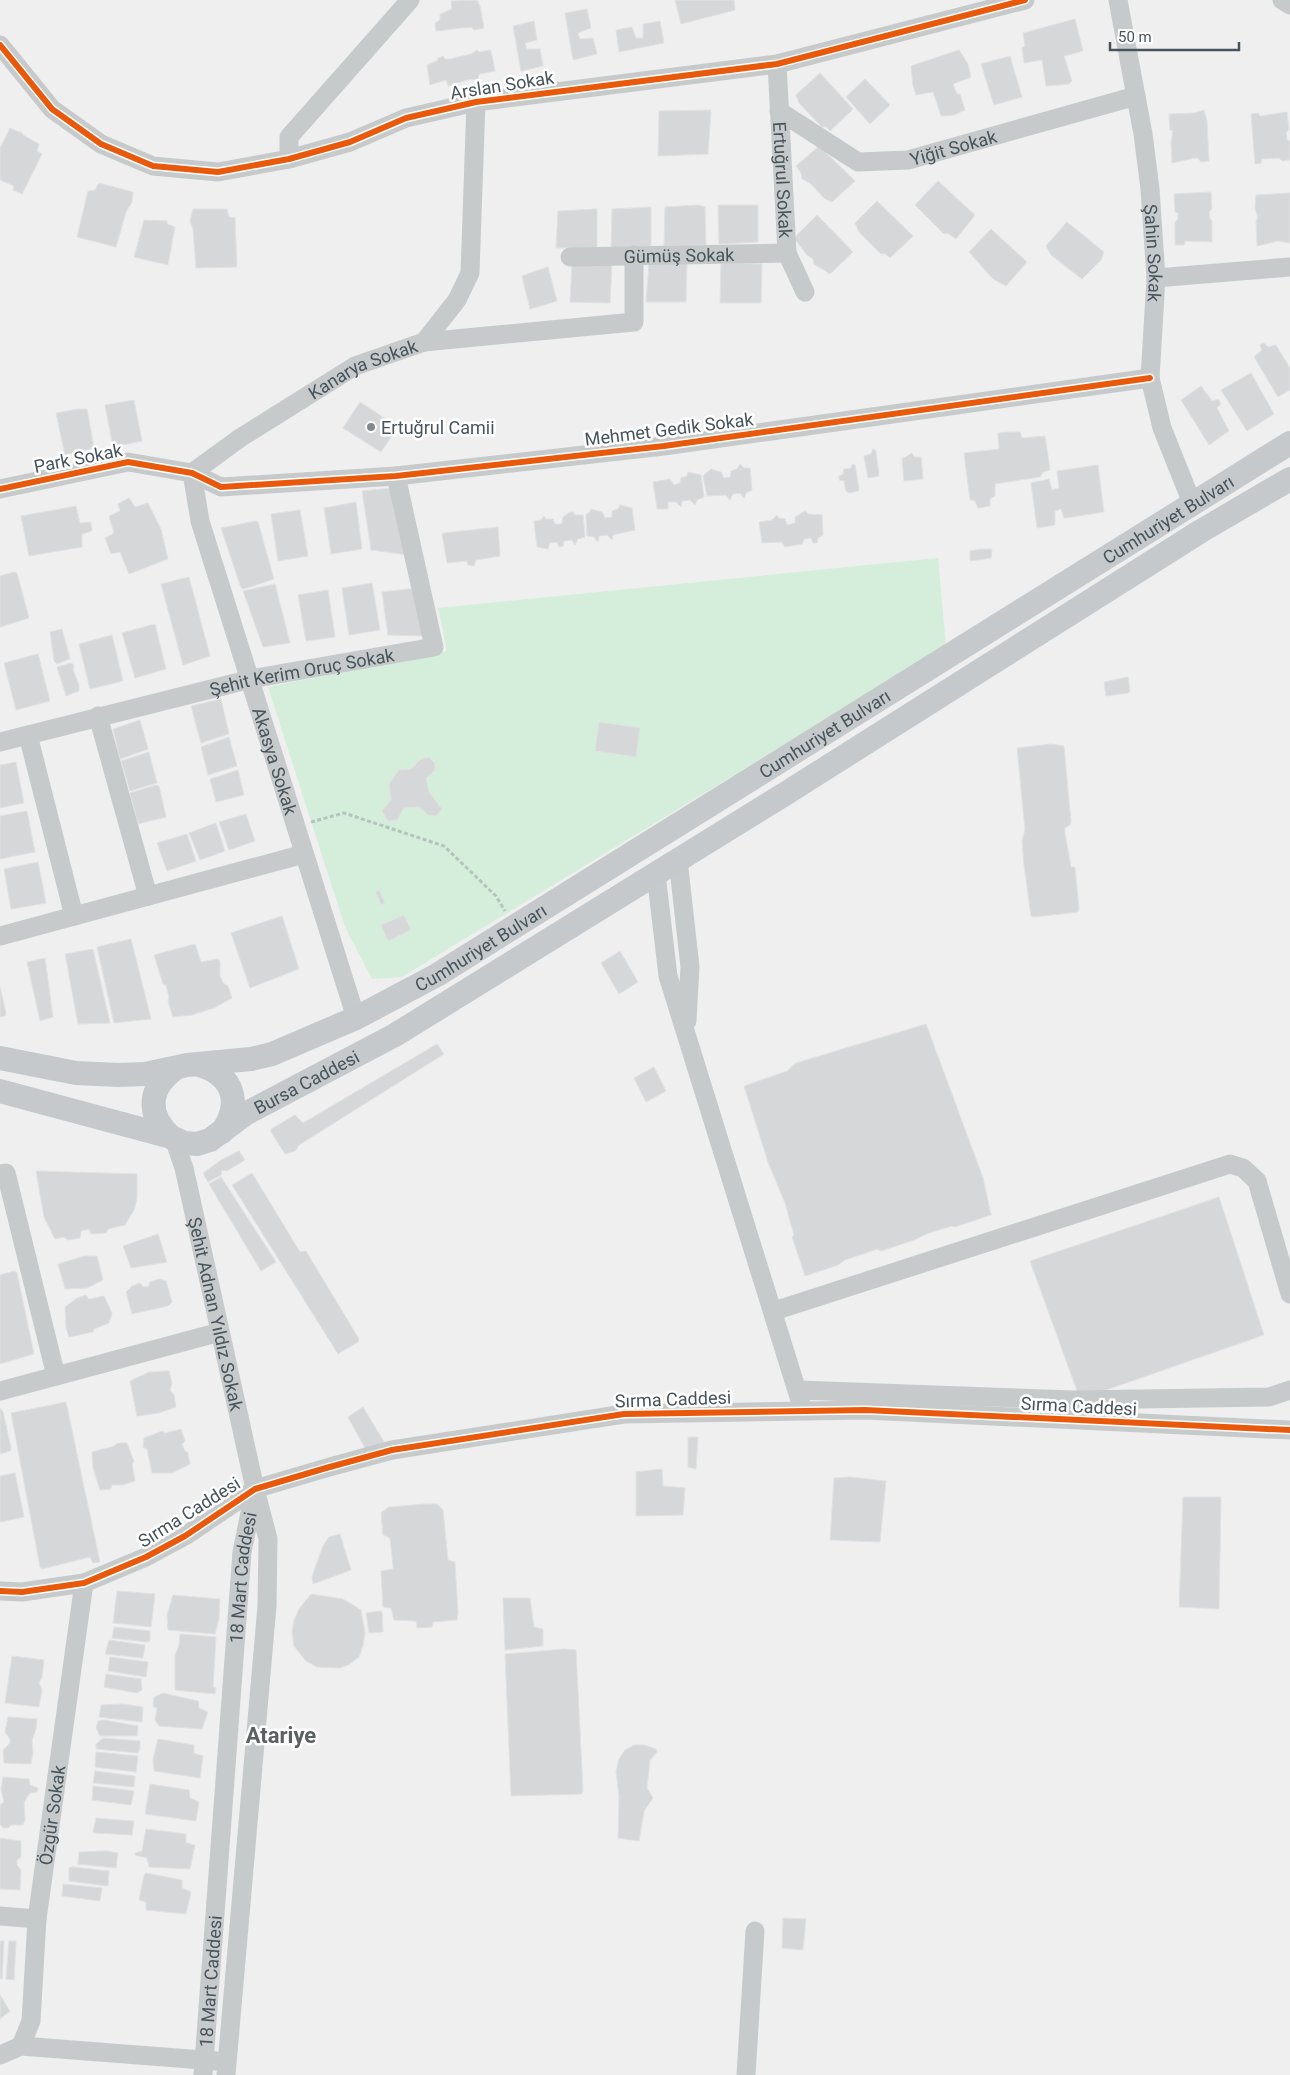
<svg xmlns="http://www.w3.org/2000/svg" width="1290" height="2075" font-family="Roboto,sans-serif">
<rect width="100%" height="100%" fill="#f0efef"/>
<polygon fill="#d4eedb" points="938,558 946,646 402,977 372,979 345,927 268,687 447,651 438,608"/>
<g fill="#d6d7d8" stroke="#e1e1e2">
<polygon points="477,0 480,6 484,28 474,30 471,27 436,31 435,23 440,20 440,14 452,9 451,1"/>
<polygon points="675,0 734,0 735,10 681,24"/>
<polygon points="587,9 591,28 578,33 580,39 593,38 597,54 573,60 565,13"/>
<polygon points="1075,19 1083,51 1064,56 1072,81 1069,84 1046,86 1042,60 1024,63 1022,48 1025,46 1023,33"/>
<polygon points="534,21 537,40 525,43 527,49 540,49 543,66 521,71 513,26"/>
<polygon points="660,21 664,43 619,52 616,30 632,27 636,38 643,38 643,24"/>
<polygon points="477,50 479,52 491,50 495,71 479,74 478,79 467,80 448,86 446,80 430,85 427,65 437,61 438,58 443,56 445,59 450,59 471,54"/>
<polygon points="959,50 968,64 971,77 953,84 957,94 960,94 965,110 954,115 941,116 933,92 916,95 913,86 911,66"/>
<polygon points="1010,56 1022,97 994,105 981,64"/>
<polygon points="820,73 853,109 830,131 827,127 822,127 799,103 796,95"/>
<polygon points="865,79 890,105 870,124 846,97"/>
<polygon points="711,110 708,154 658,156 659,111"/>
<polygon points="1204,110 1207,121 1209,161 1201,162 1198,158 1195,158 1172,163 1171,142 1173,131 1170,130 1169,114 1195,113"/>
<polygon points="1287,112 1289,130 1286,132 1287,140 1290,141 1290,160 1282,161 1279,158 1262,159 1261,163 1255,164 1251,114 1258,113 1260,116"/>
<polygon points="10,128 22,133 23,135 39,144 37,151 42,154 22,194 13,190 14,186 0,180 0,148"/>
<polygon points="819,146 855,181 832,202 825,199 811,184 802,179 801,173 796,166"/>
<polygon points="938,181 975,215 956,239 948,233 944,234 915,205"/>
<polygon points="99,183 133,192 132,202 126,212 116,247 77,237 88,191 95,190"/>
<polygon points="1211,192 1212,209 1209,212 1210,219 1212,221 1212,242 1185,241 1184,245 1175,245 1175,222 1178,219 1178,213 1175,212 1174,194"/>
<polygon points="1290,193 1290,243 1278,241 1257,246 1256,221 1258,218 1255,208 1256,195"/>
<polygon points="877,201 913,236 890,258 884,253 881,254 859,232 855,223"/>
<polygon points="698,205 705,207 706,245 664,246 665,207"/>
<polygon points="718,205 758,205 758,242 719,244"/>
<polygon points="651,207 651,246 611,248 612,209"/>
<polygon points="193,209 227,209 229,217 235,218 237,267 196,268 193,229 190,221"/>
<polygon points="597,209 597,248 556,248 558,211"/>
<polygon points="817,215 853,252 830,274 814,264 813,259 807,255 794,238"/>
<polygon points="144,220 167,221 167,224 175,227 168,265 134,257"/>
<polygon points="1067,222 1104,252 1101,260 1082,279 1051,255 1046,246"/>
<polygon points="991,229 1027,262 1006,286 993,279 969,252"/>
<polygon points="612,263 610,303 570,302 572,264"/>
<polygon points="649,263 687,263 686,302 646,302"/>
<polygon points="721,263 762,264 761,303 720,303"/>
<polygon points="548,267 557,301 530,309 522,276"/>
<polygon points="1264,343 1268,347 1276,345 1290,368 1290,390 1278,397 1254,357 1262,350 1260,345"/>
<polygon points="1251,373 1274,414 1247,431 1221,390"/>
<polygon points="1201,386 1212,401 1218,399 1221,404 1217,408 1229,431 1209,445 1181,400"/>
<polygon points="134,400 142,441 113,447 105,405"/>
<polygon points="360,402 398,427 381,452 343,428"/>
<polygon points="78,409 87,409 94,448 65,455 56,413"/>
<polygon points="1009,432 1020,432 1022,438 1045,436 1050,470 1043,472 1040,477 995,484 995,496 990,499 990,506 978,508 975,501 970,500 964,453 999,449 998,433"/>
<polygon points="873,449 876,451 879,476 868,478 864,456 871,454"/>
<polygon points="912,453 914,457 921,457 923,479 904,481 902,459"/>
<polygon points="740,464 744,468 750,468 752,490 746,493 744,498 740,493 733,494 730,500 726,495 707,496 703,476 711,469 721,472 724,478 730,477 731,471 737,469"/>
<polygon points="852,464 855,465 859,488 858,491 849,493 846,491 844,481 839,480 839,476 843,474 844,469 851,468"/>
<polygon points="1098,465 1104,512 1066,518 1064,518 1061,509 1055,511 1055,525 1037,528 1031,483 1049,479 1052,490 1059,488 1057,471"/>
<polygon points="688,472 701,475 704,497 697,500 695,505 690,500 682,501 681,507 676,502 668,502 668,509 657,509 653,482 670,479 674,485 680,483 681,478 687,476"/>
<polygon points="393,488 408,555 371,550 362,491"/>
<polygon points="129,498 135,507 148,503 161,529 168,559 129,574 120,552 111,554 105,538 114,533 109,516 120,511 118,504"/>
<polygon points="356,502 362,549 331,554 324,508"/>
<polygon points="620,505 632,508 635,530 613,535 612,540 607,535 599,536 598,542 594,537 587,536 586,514 589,513 591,509 602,512 605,518 612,517 612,511 618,509"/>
<polygon points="76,506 80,523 91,522 92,531 82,534 82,547 29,556 21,516"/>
<polygon points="300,510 308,556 278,561 271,514"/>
<polygon points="805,511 808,514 822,515 823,535 818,538 817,543 813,543 811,538 804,539 802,544 785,547 782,542 762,543 759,522 772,520 777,515 779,518 785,519 787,525 795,523 795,517"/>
<polygon points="570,512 573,512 575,515 583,515 585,537 578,539 575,545 572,540 564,541 563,546 559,547 557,542 550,543 548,549 537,547 534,521 541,520 544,516 546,519 553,519 555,524 562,524 563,517"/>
<polygon points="256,521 258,522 274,579 244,589 241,588 221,528"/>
<polygon points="498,527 500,556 476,560 474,566 468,565 467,561 447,563 442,534 444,533"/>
<polygon points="980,549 992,549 991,558 970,561 970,551"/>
<polygon points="14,572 17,573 29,618 0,627 0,576"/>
<polygon points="189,577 210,656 183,665 161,584"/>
<polygon points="372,583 380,630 349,635 342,588"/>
<polygon points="275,584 290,643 263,647 243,591"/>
<polygon points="408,589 414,589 424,636 388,635 382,592"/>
<polygon points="328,590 335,637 306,641 298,595"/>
<polygon points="155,624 166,669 135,678 122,633"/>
<polygon points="62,629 70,659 57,664 54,661 50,632"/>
<polygon points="112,635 123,681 90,689 79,644"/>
<polygon points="38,654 50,701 16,710 4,663"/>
<polygon points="71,663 74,665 73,670 79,685 79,691 66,696 57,667"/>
<polygon points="1128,677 1130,691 1128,693 1106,696 1104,682"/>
<polygon points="221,699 229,734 201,743 191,706"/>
<polygon points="140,720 148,749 120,759 113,729"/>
<polygon points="599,722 640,728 636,757 595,751"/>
<polygon points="229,737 237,766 208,775 201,747"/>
<polygon points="1051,744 1064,746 1071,822 1070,825 1065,828 1065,833 1071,867 1075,867 1079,909 1078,912 1034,917 1031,916 1024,865 1022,841 1025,830 1017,748"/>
<polygon points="149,752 157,783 130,791 121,761"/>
<polygon points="429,757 435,763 435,770 426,778 429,792 442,809 436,816 428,815 419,807 404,808 397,820 388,821 382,811 391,800 389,784 399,770 411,769 420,760"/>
<polygon points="16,762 24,803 0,808 0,765"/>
<polygon points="238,770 244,795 216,802 210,779"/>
<polygon points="156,785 159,786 166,817 138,824 130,793"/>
<polygon points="27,811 35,852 0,859 0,816"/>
<polygon points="246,814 255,841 229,850 219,822"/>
<polygon points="216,823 225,851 200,860 189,833"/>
<polygon points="187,834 196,861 167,871 157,843"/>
<polygon points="38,862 46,903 11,909 4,869"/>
<polygon points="379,890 385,903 381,905 376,892"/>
<polygon points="404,915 411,930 388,941 381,925"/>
<polygon points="282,916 299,969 250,988 231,933"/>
<polygon points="131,939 151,1019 114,1023 97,947"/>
<polygon points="195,944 201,962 218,959 220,961 220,976 223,983 228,986 232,998 214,1008 192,1015 173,1017 168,1001 169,997 166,985 163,984 154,955"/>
<polygon points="93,949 110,1023 78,1024 65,954"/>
<polygon points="620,951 638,982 619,994 601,963"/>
<polygon points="45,958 53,1017 40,1021 27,962"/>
<polygon points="0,987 6,1013 5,1016 0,1017"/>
<polygon points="926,1024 983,1178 991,1215 955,1227 952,1226 929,1233 914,1240 881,1251 877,1249 845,1260 838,1265 805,1276 792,1237 794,1235 785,1203 768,1162 744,1086 787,1071 796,1063"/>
<polygon points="437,1044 444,1054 299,1145 295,1151 285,1154 271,1132 271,1129 295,1115 303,1123"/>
<polygon points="654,1067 666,1091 646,1102 634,1078"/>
<polygon points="239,1151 245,1160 227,1171 222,1170 221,1175 208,1182 203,1173 221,1160"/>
<polygon points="36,1171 137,1174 137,1198 134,1210 125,1225 108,1229 106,1233 91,1234 89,1229 81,1231 80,1238 68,1240 64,1237 55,1239 44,1217"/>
<polygon points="252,1173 300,1252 306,1251 359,1339 358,1342 338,1354 232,1185"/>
<polygon points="221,1177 276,1262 261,1271 209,1184"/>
<polygon points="1219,1197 1264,1335 1080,1399 1030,1261"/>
<polygon points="158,1234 167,1262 131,1268 123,1246"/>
<polygon points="84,1256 97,1256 103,1280 87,1288 65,1289 58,1264"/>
<polygon points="14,1271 17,1273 34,1354 0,1364 0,1275"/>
<polygon points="159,1279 166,1281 172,1302 168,1306 132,1314 126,1292 132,1286 140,1283 144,1287 149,1286 150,1282"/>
<polygon points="86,1295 89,1299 104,1296 112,1313 109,1323 94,1329 93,1332 69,1337 66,1328 65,1307 77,1298"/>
<polygon points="169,1371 172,1383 170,1390 174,1395 176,1407 159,1413 137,1416 130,1381 149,1372"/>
<polygon points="66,1402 100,1562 93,1563 90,1557 42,1569 40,1567 11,1413"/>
<polygon points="363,1407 384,1442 367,1452 348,1417"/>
<polygon points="0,1408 3,1412 11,1448 10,1451 0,1454"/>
<polygon points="181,1429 185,1441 182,1444 185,1451 188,1453 190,1464 172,1473 152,1473 147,1449 143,1447 144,1438 162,1431 165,1433"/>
<polygon points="688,1437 698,1437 696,1469 688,1467"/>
<polygon points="118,1443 127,1443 134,1461 132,1464 135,1481 122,1485 112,1485 111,1489 100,1490 93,1468 92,1452 114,1446"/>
<polygon points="662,1469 663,1486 685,1488 683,1515 636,1516 636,1472"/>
<polygon points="15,1473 24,1517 0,1522 0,1476"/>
<polygon points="850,1477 886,1481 880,1542 830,1540 834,1478"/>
<polygon points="1183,1497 1221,1497 1219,1609 1179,1607"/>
<polygon points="425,1504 437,1504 443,1510 448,1560 455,1562 458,1613 457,1620 433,1622 432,1627 417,1628 416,1621 394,1620 391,1608 383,1607 381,1571 393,1569 393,1566 390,1538 383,1535 381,1513 389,1507"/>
<polygon points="340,1534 351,1570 313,1584 312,1576 323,1546 329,1537"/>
<polygon points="117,1591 155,1594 151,1627 113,1623"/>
<polygon points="311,1594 343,1599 361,1610 365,1633 363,1646 359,1657 350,1664 340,1668 317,1667 306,1661 294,1646 292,1632 294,1620 299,1609"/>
<polygon points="173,1595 220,1599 219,1619 215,1634 168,1630 167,1615"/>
<polygon points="503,1598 530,1598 534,1627 543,1629 543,1646 505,1650"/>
<polygon points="380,1611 382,1612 383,1632 369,1633 366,1613"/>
<polygon points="114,1627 150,1631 150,1641 147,1642 112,1638"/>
<polygon points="180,1634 216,1637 213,1687 216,1688 215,1694 175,1690 175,1655 179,1646"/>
<polygon points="109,1640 145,1645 143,1658 105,1654"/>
<polygon points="564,1649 576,1650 583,1791 581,1794 511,1796 505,1654"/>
<polygon points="12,1656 44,1660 42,1677 39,1683 42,1690 39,1707 5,1703"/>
<polygon points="110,1657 148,1662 146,1677 108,1671"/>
<polygon points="106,1674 141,1679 142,1690 137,1693 104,1687"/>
<polygon points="163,1693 198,1701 199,1708 208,1712 202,1729 159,1726 155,1720 157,1708 153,1707 154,1697"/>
<polygon points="123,1704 143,1707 142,1722 99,1717 101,1705"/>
<polygon points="8,1717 37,1719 36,1729 32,1740 33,1752 31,1764 4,1763 3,1750 10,1743 10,1739 5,1732"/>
<polygon points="104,1720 138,1726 137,1736 100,1736 96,1728 98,1721"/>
<polygon points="103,1738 140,1741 140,1749 138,1753 96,1749 96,1744"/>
<polygon points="158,1739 194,1745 194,1753 203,1756 200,1778 154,1771 153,1759"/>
<polygon points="634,1745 645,1745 656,1749 657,1752 650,1760 647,1788 653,1798 644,1811 639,1841 618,1838 619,1796 616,1772 619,1759 625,1750"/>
<polygon points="96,1752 138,1756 136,1772 95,1767"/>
<polygon points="95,1771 135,1776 134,1787 93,1783"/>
<polygon points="3,1777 29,1779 30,1785 38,1788 37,1792 30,1793 24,1802 25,1820 23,1825 11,1825 8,1828 3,1828 0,1824 0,1805 4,1802 1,1789"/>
<polygon points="150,1784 189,1790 190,1798 199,1802 196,1821 145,1814"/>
<polygon points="93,1786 134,1791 131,1805 92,1800"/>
<polygon points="96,1818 134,1821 132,1835 96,1833 93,1832"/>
<polygon points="146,1829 186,1834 186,1843 195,1845 190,1869 149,1867 147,1858 135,1855 135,1853 142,1851"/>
<polygon points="0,1838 21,1841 21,1857 17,1860 17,1865 21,1870 20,1890 0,1889"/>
<polygon points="107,1851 118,1853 116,1868 78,1864 79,1852"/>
<polygon points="73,1867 109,1871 108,1886 69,1881 69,1868"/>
<polygon points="146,1873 182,1880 182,1888 191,1892 186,1914 146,1910 146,1902 139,1900 144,1875"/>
<polygon points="63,1884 102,1888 100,1901 62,1896"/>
<polygon points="783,1918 806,1919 803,1950 782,1948"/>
<polygon points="0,1941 4,1941 2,1979 0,1979"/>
<polygon points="9,1941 16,1941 14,1980 6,1979"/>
<polygon points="0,1995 10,2011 0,2019"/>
</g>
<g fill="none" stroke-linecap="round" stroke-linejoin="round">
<polyline stroke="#b6c2bd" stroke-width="3" stroke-dasharray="4 2.5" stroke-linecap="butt" points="311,822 344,813 444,846 496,896 505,911"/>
<g stroke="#c7cacb" stroke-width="19">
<path id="s1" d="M1118,0L1143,134L1150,189L1156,278L1150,378L1162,428L1192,503"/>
<polyline points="1282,0 1290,5"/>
<polyline points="0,45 52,109 101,144 153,166 218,172 289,159 350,142 406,118 476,102 777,64 1025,0"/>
<path id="s2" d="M777,64L787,253L805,292"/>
<path id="s3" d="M779,111L858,162L908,160L1136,96"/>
<polyline points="289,159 289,137 410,0"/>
<path id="s4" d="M570,257L787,253"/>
<polyline points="1156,278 1290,267"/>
<polyline points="424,342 634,322 634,255"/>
<path id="s5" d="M192,473L200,521L356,1018"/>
<path id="s6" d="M192,473L240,438L355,366L424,342L457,300L470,273L476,102"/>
<polyline points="0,489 128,462 192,473 221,487 396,476 664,446 1150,378"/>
<polyline points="98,716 148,896"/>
<polyline points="28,735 74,916"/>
<path id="s7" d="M0,742L251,679L434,647L396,476"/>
<polyline points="678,860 690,967 687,1021"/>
<polyline points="656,874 668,976 803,1410"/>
<polyline points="0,936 304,854"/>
<path id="s8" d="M174,1139L184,1168L255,1489L268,1539L267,1606L226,2075"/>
<polyline points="0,1174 6,1173 56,1376"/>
<polyline points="774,1311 1230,1164 1243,1168 1257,1181 1290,1294"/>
<polyline points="798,1390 1074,1400 1269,1397 1290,1390"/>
<polyline points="0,1391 220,1332"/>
<polyline points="0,1591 22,1592 84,1583 146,1557 185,1536 255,1489 326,1468 392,1450 624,1414 865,1410 1290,1430"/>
<polyline points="0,1916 37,1919"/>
<path id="s9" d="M21,2046L31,2021L37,1919L84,1583"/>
<polyline points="0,2055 21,2046 216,2061"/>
<path id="s10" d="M203,2075L242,1552L254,1493"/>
<polyline points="746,2075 755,1931"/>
</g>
<g stroke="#c5c9cb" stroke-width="24">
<path id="s11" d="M0,1058L76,1073L119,1075L145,1074L187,1065L251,1059L272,1054L356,1018L437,975L1290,443"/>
<path d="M199,1065C234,1075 242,1103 222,1132"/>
<path id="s12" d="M0,1091L171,1137L184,1143L197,1144L210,1140L245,1114L395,1035L788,792L1201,531L1290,479"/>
<path d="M171,1137C146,1114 148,1088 176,1068"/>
</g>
<defs>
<g id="cycleway">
<polyline points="0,45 52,109 101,144 153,166 218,172 289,159 350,142 406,118 476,102 777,64 1025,0"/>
<polyline points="0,489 128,462 192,473 221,487 396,476 664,446 1150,378"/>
<polyline points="0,1591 22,1592 84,1583 146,1557 185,1536 255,1489 326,1468 392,1450 624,1414 865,1410 1290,1430"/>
</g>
</defs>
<use href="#cycleway" stroke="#fff" stroke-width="9"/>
<use href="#cycleway" stroke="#e8590c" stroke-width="6"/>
</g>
<circle fill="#828a8f" stroke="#fff" stroke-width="2" cx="371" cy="427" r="5"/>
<g text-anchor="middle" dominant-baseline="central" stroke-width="5" stroke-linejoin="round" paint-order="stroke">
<g font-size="18" fill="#47545c" stroke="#fff">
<text transform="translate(502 85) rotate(-9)">Arslan Sokak</text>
<text stroke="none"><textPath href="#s3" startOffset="191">Yiğit Sokak</textPath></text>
<text stroke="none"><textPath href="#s2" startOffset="116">Ertuğrul Sokak</textPath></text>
<text stroke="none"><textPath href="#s1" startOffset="256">Şahin Sokak</textPath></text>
<text stroke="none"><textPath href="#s4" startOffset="109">Gümüş Sokak</textPath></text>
<text stroke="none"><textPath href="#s6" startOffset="201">Kanarya Sokak</textPath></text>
<text transform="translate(669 429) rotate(-7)">Mehmet Gedik Sokak</text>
<text transform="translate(78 458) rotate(-11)">Park Sokak</text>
<text stroke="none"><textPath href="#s11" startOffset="1320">Cumhuriyet Bulvarı</textPath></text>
<text stroke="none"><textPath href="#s7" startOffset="310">Şehit Kerim Oruç Sokak</textPath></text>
<text stroke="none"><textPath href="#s11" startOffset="915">Cumhuriyet Bulvarı</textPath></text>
<text stroke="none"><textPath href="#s5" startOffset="300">Akasya Sokak</textPath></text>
<text stroke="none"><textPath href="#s11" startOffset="510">Cumhuriyet Bulvarı</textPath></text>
<text stroke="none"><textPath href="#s12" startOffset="331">Bursa Caddesi</textPath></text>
<text stroke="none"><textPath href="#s8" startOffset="180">Şehit Adnan Yıldız Sokak</textPath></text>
<text transform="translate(673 1399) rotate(-2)">Sırma Caddesi</text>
<text transform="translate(1079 1406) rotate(3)">Sırma Caddesi</text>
<text transform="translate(189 1512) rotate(-32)">Sırma Caddesi</text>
<text stroke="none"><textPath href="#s10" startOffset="499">18 Mart Caddesi</textPath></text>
<text stroke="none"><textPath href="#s9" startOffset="234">Özgür Sokak</textPath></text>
<text stroke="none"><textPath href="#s10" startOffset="94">18 Mart Caddesi</textPath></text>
</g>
<g font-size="18" fill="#47545c" stroke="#fff" text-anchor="start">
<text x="381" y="427">Ertuğrul Camii</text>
</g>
<g font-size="22" font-weight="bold" fill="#5b6063" stroke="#fff">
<text x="281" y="1735">Atariye</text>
</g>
</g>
<path d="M1110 42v8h129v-8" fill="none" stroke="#47545c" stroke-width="2.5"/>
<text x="1118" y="42" font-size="15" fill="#47545c" stroke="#ffffff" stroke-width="4" paint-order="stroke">50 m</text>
</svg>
